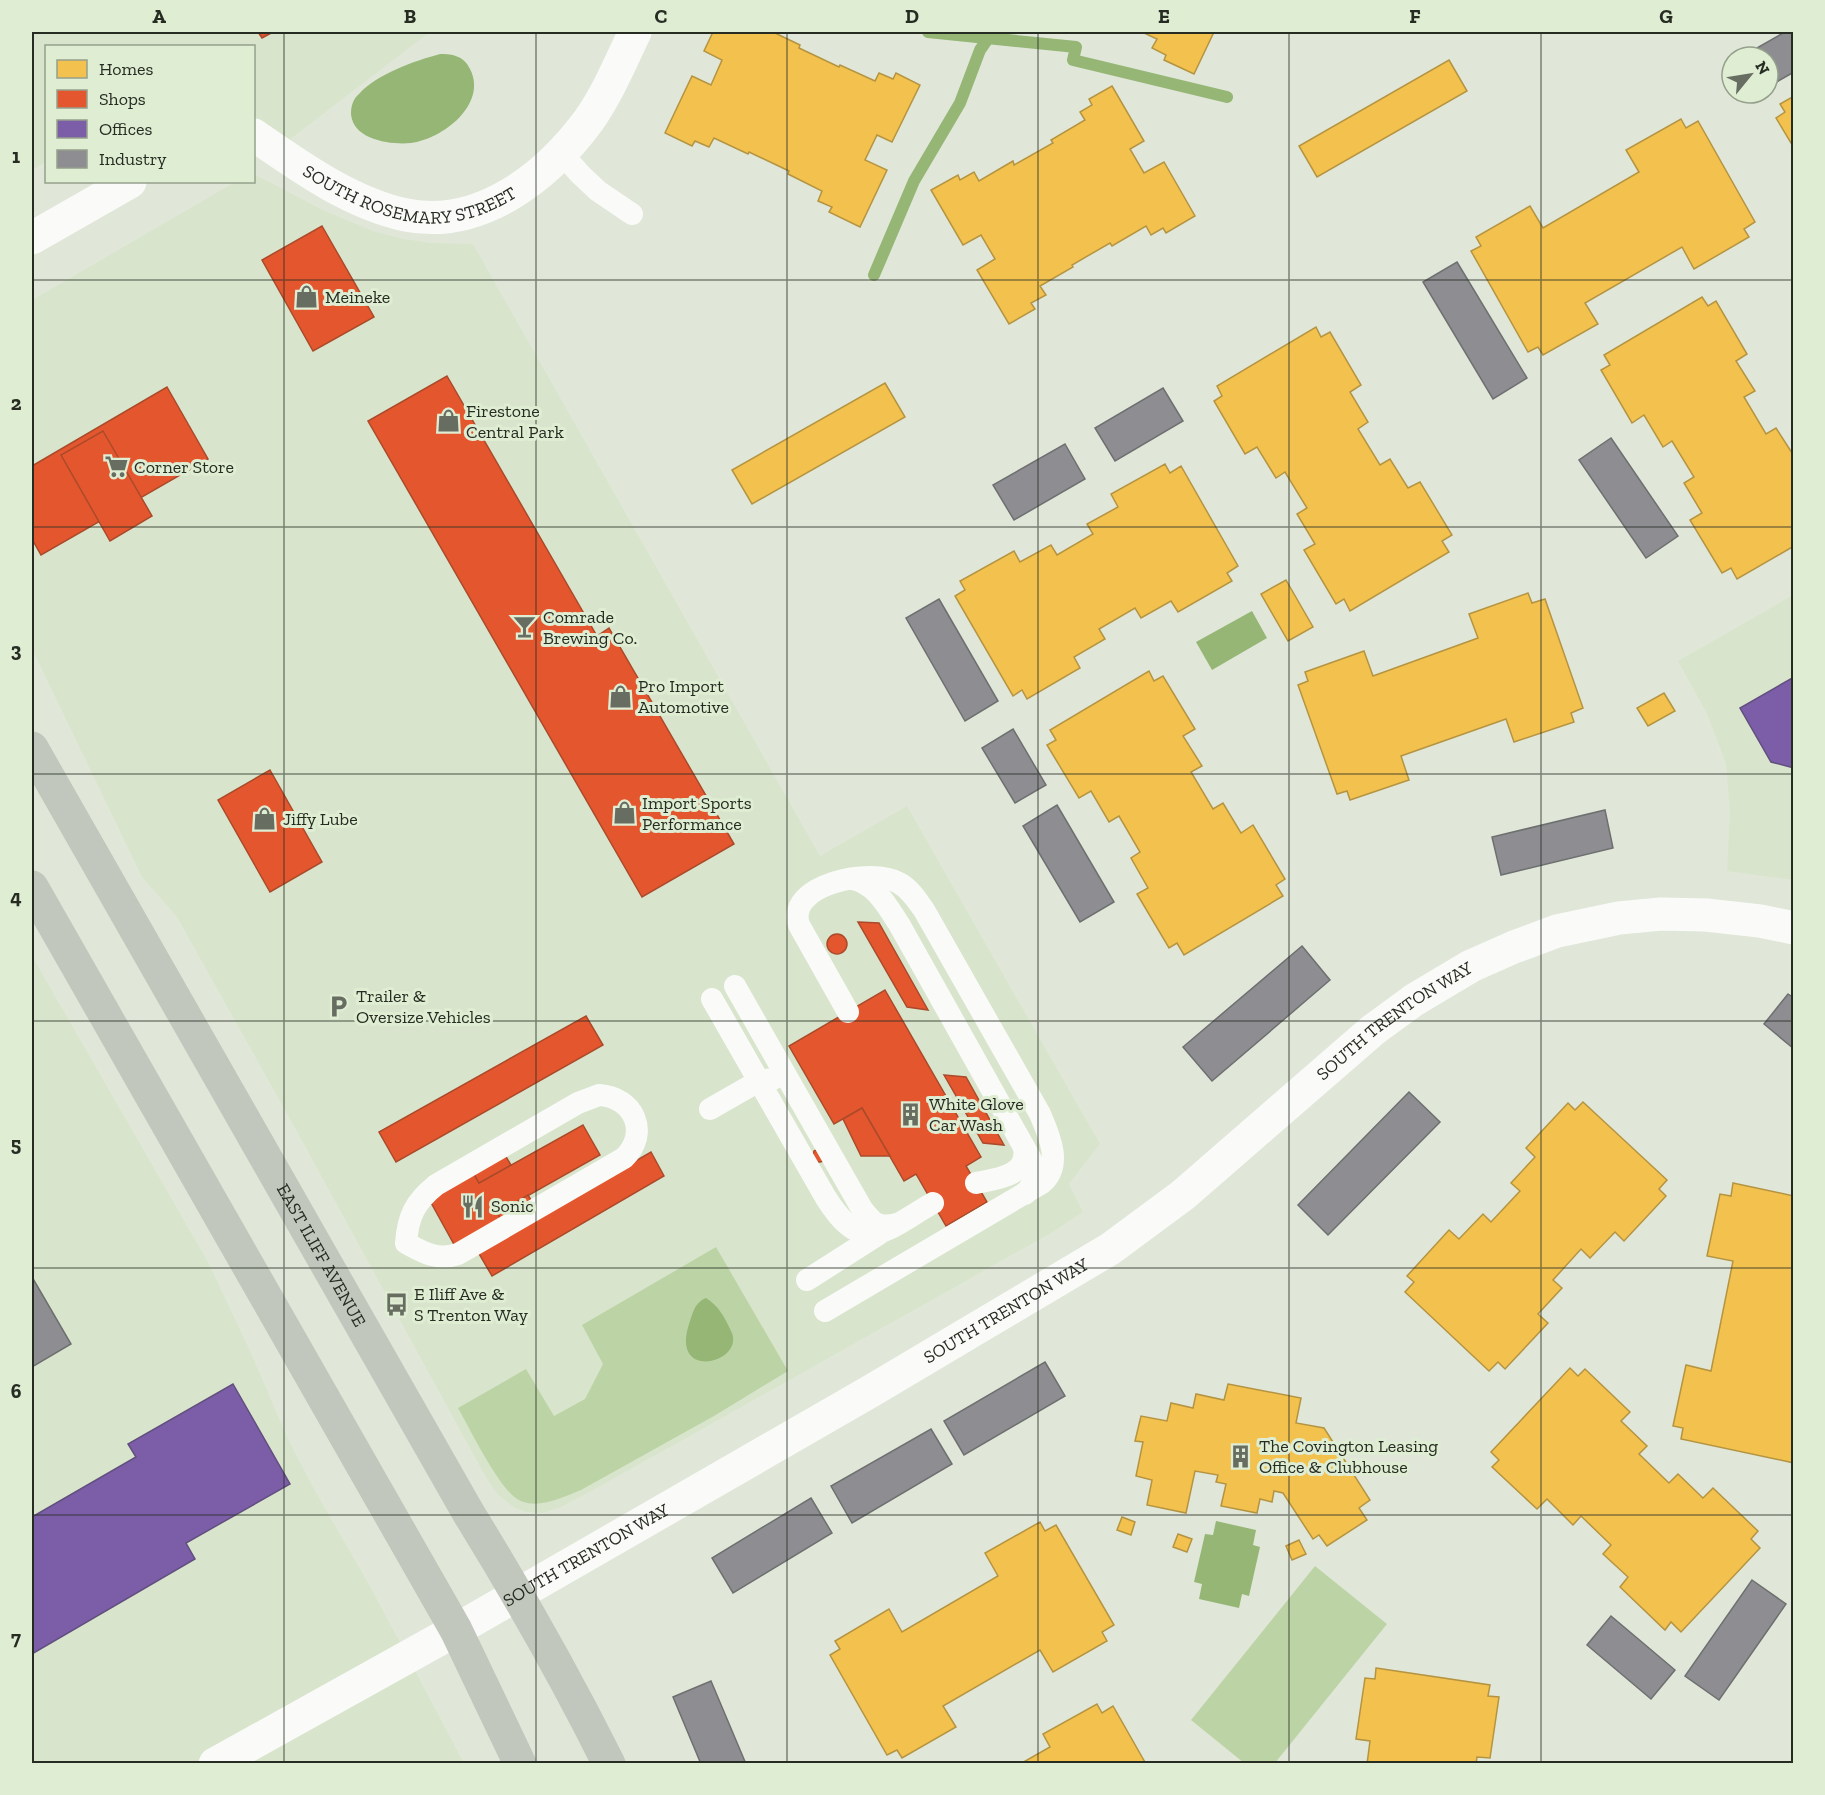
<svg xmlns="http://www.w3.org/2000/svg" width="1825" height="1795" font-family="'Zilla Slab',serif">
<rect width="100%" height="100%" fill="#e0e7d9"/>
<g fill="#d8e5cc">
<polygon points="32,32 430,32 276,150 254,135 254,46 46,46 46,162 32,170"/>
<polygon points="254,174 325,211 376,232 404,239 432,243 473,244 820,856 907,806 1100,1144 1069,1184 1083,1212 1051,1233 697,1432 593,1490 561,1507 543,1513 527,1512 515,1508 498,1495 484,1474 300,1137 177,917 142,877 32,649 32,300 235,182 254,182"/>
<polygon points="1793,595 1793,880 1727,871 1730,811 1726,764 1707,714 1678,661"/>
<polygon points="32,956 208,1262 252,1355 288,1439 314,1489 371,1588 464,1763 32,1763"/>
</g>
<g fill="#bcd4a5">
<path d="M716,1247L788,1371L714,1416L581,1490C564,1497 537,1510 519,1500C500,1491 470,1429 458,1408L526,1369L554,1416L585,1399L603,1364L582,1325Z"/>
<polygon points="1315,1566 1387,1624 1275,1763 1244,1763 1191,1720"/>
</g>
<g fill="#95b674">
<path d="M440,54C453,54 464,56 470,69C488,104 443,139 411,143C391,145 353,140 351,114C351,106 353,99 359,94C377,74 414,61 440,54Z"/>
<polygon points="1252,611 1267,638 1212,670 1196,642"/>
<path d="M706,1298C719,1306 725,1318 731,1331C747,1362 670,1383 689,1324C693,1313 694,1303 706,1298Z"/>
<polygon points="1216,1521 1256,1530 1253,1545 1260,1547 1249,1596 1242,1594 1239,1608 1199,1599 1202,1584 1194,1582 1205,1534 1213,1535"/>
</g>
<g fill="#f2c14e" stroke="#b59441" stroke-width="1.5">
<polygon points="713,32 773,32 800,45 799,48 839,67 840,65 875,81 879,73 893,79 896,73 920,85 892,142 877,135 865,160 887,170 860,227 829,212 832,207 818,201 822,191 788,174 789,171 749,152 748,154 714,138 709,147 695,141 692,146 665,133 692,76 711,85 722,60 704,51"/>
<polygon points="1142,32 1214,32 1194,74 1164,60 1166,55 1152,48 1157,39"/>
<polygon points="1449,60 1467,91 1317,177 1299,146"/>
<polygon points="1112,86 1144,141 1130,149 1144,173 1164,162 1195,216 1166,233 1163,228 1151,235 1146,226 1112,246 1110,243 1072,265 1073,267 1040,286 1046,295 1031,303 1035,309 1009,324 977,270 995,259 981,235 963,245 931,190 958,175 960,180 974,172 979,181 1013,161 1014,165 1053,143 1051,140 1085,120 1080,112 1092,105 1089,99"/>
<polygon points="1794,96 1794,148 1776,118 1785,112 1780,104"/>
<polygon points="1681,119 1686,128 1698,121 1755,222 1744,229 1749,237 1694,269 1682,247 1585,303 1598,324 1543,355 1538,347 1528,352 1471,251 1481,246 1476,237 1530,206 1543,228 1639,172 1626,150"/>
<polygon points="1702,297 1708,306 1716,301 1747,354 1736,361 1755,391 1744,397 1766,434 1776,428 1794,456 1794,546 1737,579 1731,568 1722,573 1690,520 1702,513 1684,483 1694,477 1672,441 1663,447 1644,415 1632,423 1601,370 1610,365 1604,355"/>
<polygon points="1316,327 1321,337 1330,332 1361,385 1350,392 1368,422 1358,429 1380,465 1390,459 1408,488 1420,482 1452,535 1442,541 1449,552 1350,611 1344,599 1336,604 1304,550 1315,544 1297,514 1307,508 1285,472 1276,478 1257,447 1245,454 1214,401 1222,396 1217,386"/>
<polygon points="885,383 905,417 752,504 732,470"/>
<polygon points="1165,464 1170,473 1181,466 1238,566 1227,573 1232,581 1178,612 1171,601 1141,618 1135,608 1099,629 1105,639 1074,657 1080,668 1027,699 1022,690 1013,696 955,596 965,590 960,581 1014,551 1020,562 1051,545 1057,555 1093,534 1087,524 1118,507 1111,494"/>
<polygon points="1286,580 1313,627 1288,641 1261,594"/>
<polygon points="1528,593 1532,603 1545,599 1583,708 1571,713 1574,722 1514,742 1506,719 1401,756 1409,780 1350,800 1347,791 1337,794 1298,685 1308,681 1305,672 1364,651 1373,676 1478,638 1469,614"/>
<polygon points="1149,671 1154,681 1163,676 1195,729 1183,736 1202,766 1191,772 1213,809 1223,803 1241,833 1253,825 1285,879 1276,885 1283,896 1184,955 1177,943 1169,948 1137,894 1148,888 1131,858 1140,852 1119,816 1109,822 1091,791 1079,798 1047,745 1056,740 1050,730"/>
<polygon points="1664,693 1675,711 1648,726 1637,708"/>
<polygon points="1583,1102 1667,1180 1659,1189 1666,1196 1624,1241 1615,1232 1590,1258 1581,1249 1553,1280 1562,1288 1538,1314 1548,1323 1505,1369 1498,1362 1489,1371 1405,1292 1414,1282 1407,1276 1449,1230 1459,1239 1483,1214 1491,1222 1520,1191 1511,1183 1535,1157 1526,1148 1568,1103 1575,1110"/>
<polygon points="1733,1183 1794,1196 1794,1463 1681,1439 1683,1428 1673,1426 1686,1365 1711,1371 1733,1261 1707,1256 1720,1194 1731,1196"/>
<polygon points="1570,1368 1578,1376 1585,1369 1630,1412 1621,1421 1647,1446 1639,1454 1669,1483 1678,1474 1703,1498 1713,1488 1758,1531 1751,1539 1760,1548 1681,1632 1671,1622 1665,1630 1620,1587 1628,1577 1603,1554 1611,1545 1581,1516 1573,1525 1547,1499 1537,1509 1492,1467 1499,1460 1491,1452"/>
<polygon points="1228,1384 1301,1398 1296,1423 1324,1428 1370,1500 1359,1508 1367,1520 1327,1546 1319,1535 1313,1539 1283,1493 1274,1491 1272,1502 1260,1499 1257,1513 1221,1506 1226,1484 1216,1482 1218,1475 1195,1471 1186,1513 1147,1505 1152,1480 1136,1476 1143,1442 1135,1441 1141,1416 1167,1421 1171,1403 1193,1408 1196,1394 1224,1400"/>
<polygon points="1122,1517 1135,1522 1131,1535 1117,1530"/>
<polygon points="1040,1522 1045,1531 1056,1525 1114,1625 1102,1632 1107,1641 1053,1672 1040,1650 943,1706 956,1727 902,1758 897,1750 887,1755 830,1655 840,1649 835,1641 889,1609 902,1632 998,1576 985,1553"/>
<polygon points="1178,1534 1192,1539 1187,1552 1173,1547"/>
<polygon points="1299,1540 1306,1554 1292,1560 1286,1546"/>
<polygon points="1376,1668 1490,1685 1488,1696 1499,1697 1490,1758 1477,1757 1476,1764 1367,1764 1370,1741 1356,1739 1365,1678 1375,1679"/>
<polygon points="1097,1704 1102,1713 1113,1706 1146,1764 1020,1764 1050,1747 1043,1734"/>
</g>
<g fill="#e4572e" stroke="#ab4a2a" stroke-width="1.5">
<polygon points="258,32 273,32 262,38"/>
<polygon points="322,226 374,317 313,351 262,260"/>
<polygon points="447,376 597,636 609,628 734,844 642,897 368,421"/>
<polygon points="167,387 208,459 41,555 32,539 32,466"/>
<polygon points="103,431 152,516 110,541 61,455"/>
<polygon points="270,770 322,862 270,892 218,800"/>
<polygon points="858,922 879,923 928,1010 907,1007"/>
<circle cx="837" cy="944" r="10"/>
<polygon points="885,990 981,1157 966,1166 987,1202 946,1226 916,1174 904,1181 862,1108 834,1124 789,1046"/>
<polygon points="586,1016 603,1045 396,1162 379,1132"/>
<polygon points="944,1075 966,1077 1004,1145 983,1143"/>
<polygon points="862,1108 890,1156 861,1156 843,1119"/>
<polygon points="583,1125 600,1155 497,1213 503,1222 456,1248 429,1199 474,1174 479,1183"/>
<polygon points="818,1149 824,1161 820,1162 817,1162 813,1155 814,1151"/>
<polygon points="502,1150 511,1165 479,1183 474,1174"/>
<polygon points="651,1152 664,1176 492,1276 478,1252"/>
<polygon points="528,1195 537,1210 503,1222 497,1213"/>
</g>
<g fill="#7b5ea7" stroke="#624f7f" stroke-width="1.5">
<polygon points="1794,677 1794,768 1771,762 1740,708"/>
<polygon points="233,1384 290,1484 186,1543 195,1559 32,1654 32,1517 136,1457 128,1444"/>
</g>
<g fill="#8d8d92" stroke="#6e7070" stroke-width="1.5">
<polygon points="1785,32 1794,32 1794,72 1768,87 1768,57 1741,57"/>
<polygon points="1457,262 1527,378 1493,399 1423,282"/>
<polygon points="1163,388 1183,421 1115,461 1095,428"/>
<polygon points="1611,438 1678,536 1646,558 1579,460"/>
<polygon points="1065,444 1085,479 1014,520 993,485"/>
<polygon points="939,599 998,701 965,721 906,618"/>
<polygon points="1013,729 1046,785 1015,803 982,748"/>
<polygon points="1057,805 1114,902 1080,922 1023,826"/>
<polygon points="1605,810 1613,848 1501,875 1492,837"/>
<polygon points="1302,946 1330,980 1212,1081 1183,1047"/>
<polygon points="1788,994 1794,998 1794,1049 1764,1024"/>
<polygon points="1409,1092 1440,1122 1328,1235 1298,1205"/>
<polygon points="32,1277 71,1344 32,1367"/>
<polygon points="1045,1362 1065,1396 964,1455 944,1421"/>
<polygon points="931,1429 952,1464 852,1523 831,1486"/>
<polygon points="811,1498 832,1533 733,1593 712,1558"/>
<polygon points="1752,1580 1786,1604 1719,1700 1685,1676"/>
<polygon points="1611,1616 1675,1670 1651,1699 1587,1645"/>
<polygon points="711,1681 746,1764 701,1764 673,1697"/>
</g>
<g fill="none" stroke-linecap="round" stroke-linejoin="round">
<g stroke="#95b674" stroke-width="12">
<polyline points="928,32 1076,47 1073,60 1227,97"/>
<polyline points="874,275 914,181 960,103 980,50 989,37"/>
</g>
<g stroke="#fafbf9" stroke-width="22">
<polyline points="561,153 581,175 598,191 632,214"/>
<path d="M852,879C875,883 887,906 899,924L1024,1147C1035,1167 1042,1174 1025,1194"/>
<path d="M735,986L862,1209C874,1224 877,1228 897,1224"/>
<path d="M712,999L826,1198C864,1258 884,1231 933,1203"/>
<path d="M599,1095C634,1097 650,1133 624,1158L458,1254C438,1261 424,1253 406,1243C408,1216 415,1202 436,1185L578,1103Z"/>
<polyline points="710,1109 759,1081 773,1079"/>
<path d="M976,1183C997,1179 1029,1176 1024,1147"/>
<polyline points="807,1280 879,1234"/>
<path d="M825,1311L1042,1183C1063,1165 1049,1135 1040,1114L924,910C917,900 910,889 899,883C872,867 785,884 799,925L848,1012"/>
</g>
<g stroke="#fafbf9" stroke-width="33">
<path id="s1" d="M254,135C299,166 350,203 406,215C480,230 547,177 589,120C608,93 621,61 635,32"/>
<polyline points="32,238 130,182"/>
<polyline points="215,1764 456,1630"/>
</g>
<path stroke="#fafbf9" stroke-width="33" id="s2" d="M456,1630L871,1391L1110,1249L1183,1195L1373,1030L1414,1000L1471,966L1514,947L1557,931L1619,918L1661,914L1706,915L1760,921L1794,928"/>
<g stroke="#c1c7bc" stroke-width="33">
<path id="s3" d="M32,748L469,1514C519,1595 566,1678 609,1764"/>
<polyline points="32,887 456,1630 520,1764"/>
</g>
</g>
<path fill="none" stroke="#272c22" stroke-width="1.5" stroke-opacity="0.55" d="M284,32V1764M536,32V1764M787,32V1764M1038,32V1764M1289,32V1764M1541,32V1764M32,280H1794M32,527H1794M32,774H1794M32,1021H1794M32,1268H1794M32,1515H1794"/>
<defs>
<symbol id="shop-bare" viewBox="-9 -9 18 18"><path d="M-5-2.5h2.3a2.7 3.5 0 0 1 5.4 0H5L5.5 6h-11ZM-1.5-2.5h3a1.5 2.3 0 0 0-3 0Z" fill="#686d62" stroke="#dfedd3" stroke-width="2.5" paint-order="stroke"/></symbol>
<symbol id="supermarket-bare" viewBox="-9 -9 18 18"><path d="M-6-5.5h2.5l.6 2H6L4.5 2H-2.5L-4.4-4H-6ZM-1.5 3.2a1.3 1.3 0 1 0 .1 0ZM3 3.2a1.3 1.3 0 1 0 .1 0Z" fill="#686d62" stroke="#dfedd3" stroke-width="2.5" paint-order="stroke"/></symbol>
<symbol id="bar-bare" viewBox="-9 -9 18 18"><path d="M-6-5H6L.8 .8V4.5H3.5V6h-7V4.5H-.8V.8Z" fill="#686d62" stroke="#dfedd3" stroke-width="2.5" paint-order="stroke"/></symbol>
<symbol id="parking-bare" viewBox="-9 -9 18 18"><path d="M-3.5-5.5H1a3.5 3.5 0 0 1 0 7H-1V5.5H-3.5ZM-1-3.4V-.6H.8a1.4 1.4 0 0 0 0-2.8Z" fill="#686d62" stroke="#dfedd3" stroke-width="2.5" paint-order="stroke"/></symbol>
<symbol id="building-bare" viewBox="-9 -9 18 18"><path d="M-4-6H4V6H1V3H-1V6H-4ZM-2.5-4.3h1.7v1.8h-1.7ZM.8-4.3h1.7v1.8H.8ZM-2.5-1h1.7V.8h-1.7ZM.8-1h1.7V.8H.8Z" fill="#686d62" stroke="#dfedd3" stroke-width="2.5" paint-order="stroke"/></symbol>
<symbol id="restaurant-bare" viewBox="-9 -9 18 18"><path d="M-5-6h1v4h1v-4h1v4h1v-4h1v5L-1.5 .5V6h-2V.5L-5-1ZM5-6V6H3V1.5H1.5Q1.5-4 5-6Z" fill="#686d62" stroke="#dfedd3" stroke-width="2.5" paint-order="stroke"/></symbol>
<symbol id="bus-bare" viewBox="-9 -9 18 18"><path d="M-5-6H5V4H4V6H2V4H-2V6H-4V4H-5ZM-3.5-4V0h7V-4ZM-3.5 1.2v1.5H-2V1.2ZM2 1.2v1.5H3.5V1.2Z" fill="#686d62" stroke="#dfedd3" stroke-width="2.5" paint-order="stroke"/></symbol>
</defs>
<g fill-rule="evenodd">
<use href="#shop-bare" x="290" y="280" width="33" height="33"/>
<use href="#shop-bare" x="432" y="404" width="33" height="33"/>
<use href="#supermarket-bare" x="100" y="450" width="33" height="33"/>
<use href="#bar-bare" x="508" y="610" width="33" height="33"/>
<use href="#shop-bare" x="604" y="680" width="33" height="33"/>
<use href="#shop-bare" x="608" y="796" width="33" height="33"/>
<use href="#shop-bare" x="248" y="802" width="33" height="33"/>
<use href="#parking-bare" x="322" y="990" width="33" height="33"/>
<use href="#building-bare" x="894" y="1098" width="33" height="33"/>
<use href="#restaurant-bare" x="456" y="1190" width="33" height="33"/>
<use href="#bus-bare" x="380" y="1288" width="33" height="33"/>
<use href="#building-bare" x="1224" y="1440" width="33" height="33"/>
</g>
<g text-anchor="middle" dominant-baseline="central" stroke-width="6" stroke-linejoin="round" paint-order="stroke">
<g font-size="18" fill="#272c22" stroke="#dfedd3">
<text stroke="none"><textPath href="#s1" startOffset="174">SOUTH ROSEMARY STREET</textPath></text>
<text stroke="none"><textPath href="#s2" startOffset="1122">SOUTH TRENTON WAY</textPath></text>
<text stroke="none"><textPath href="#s3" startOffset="584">EAST ILIFF AVENUE</textPath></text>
<text stroke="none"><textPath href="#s2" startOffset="636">SOUTH TRENTON WAY</textPath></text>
<text stroke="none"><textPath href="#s2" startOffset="150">SOUTH TRENTON WAY</textPath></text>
</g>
<g font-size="18" fill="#272c22" stroke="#dfedd3" text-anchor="start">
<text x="325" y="297">Meineke</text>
<text x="466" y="411">Firestone<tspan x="466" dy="21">Central Park</tspan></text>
<text x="134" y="467">Corner Store</text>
<text x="543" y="617">Comrade<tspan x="543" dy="21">Brewing Co.</tspan></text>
<text x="638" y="686">Pro Import<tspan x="638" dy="21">Automotive</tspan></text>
<text x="642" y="803">Import Sports<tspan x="642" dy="21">Performance</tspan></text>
<text x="283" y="819">Jiffy Lube</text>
<text x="356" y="996">Trailer &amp;<tspan x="356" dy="21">Oversize Vehicles</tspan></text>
<text x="929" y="1104">White Glove<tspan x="929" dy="21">Car Wash</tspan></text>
<text x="491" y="1206">Sonic</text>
<text x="414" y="1294">E Iliff Ave &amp;<tspan x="414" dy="21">S Trenton Way</tspan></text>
<text x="1259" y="1446">The Covington Leasing<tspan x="1259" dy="21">Office &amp; Clubhouse</tspan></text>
</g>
</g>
<rect width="1825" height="1795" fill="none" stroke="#dfedd3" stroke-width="66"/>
<rect x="45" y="45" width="210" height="138" fill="#dfedd3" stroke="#95a08c" stroke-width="1.5"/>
<rect x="57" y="60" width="30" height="18" fill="#f2c14e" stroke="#95a08c" stroke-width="1.5"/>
<text x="99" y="75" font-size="18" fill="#272c22">Homes</text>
<rect x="57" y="90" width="30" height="18" fill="#e4572e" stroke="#95a08c" stroke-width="1.5"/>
<text x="99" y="105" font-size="18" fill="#272c22">Shops</text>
<rect x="57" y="120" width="30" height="18" fill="#7b5ea7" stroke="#95a08c" stroke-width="1.5"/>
<text x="99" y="135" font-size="18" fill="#272c22">Offices</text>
<rect x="57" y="150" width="30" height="18" fill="#8d8d92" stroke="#95a08c" stroke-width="1.5"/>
<text x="99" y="165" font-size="18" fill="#272c22">Industry</text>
<g transform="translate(1750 75) rotate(60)"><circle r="28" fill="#dfedd3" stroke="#95a08c" stroke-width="1.5"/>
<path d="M0-4.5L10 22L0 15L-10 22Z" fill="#686d62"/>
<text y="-9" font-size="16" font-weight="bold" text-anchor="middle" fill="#272c22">N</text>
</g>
<rect x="33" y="33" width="1759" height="1729" fill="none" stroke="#272c22" stroke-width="2"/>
<g font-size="20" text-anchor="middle" font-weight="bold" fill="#272c22">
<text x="159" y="23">A</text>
<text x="410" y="23">B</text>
<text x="661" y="23">C</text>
<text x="912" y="23">D</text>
<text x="1164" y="23">E</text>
<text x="1415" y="23">F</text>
<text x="1666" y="23">G</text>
<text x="16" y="163">1</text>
<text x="16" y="410">2</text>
<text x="16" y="657">3</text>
<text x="16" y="904">4</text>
<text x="16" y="1151">5</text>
<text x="16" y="1398">6</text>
<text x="16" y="1645">7</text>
</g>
</svg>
